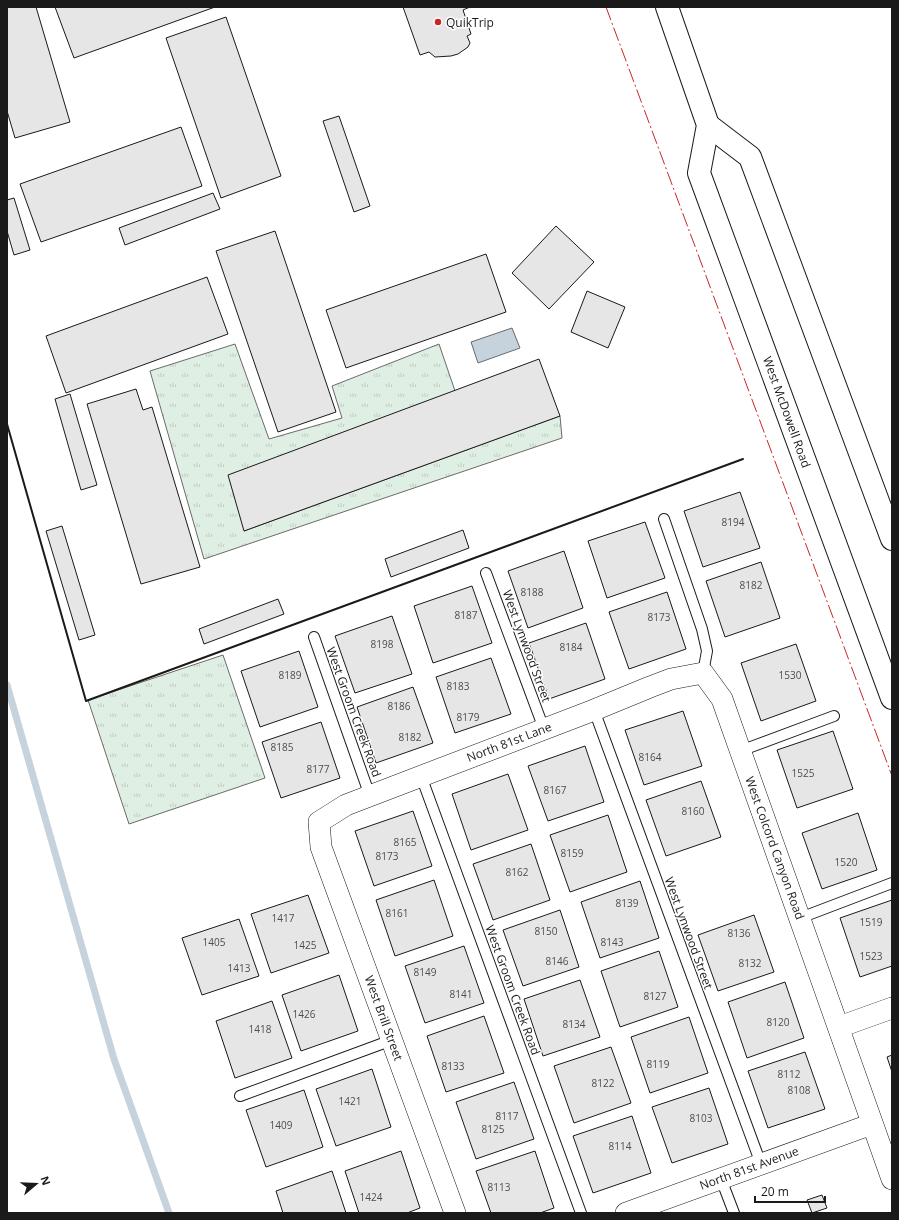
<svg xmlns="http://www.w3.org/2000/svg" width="899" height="1220" font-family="'Open Sans',sans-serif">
<defs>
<pattern id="grass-tufts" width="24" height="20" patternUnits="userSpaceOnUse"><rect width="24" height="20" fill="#e0efe3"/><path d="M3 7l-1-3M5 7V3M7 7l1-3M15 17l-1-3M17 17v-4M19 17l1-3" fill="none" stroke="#c0ccc2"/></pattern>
</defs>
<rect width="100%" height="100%" fill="#fff"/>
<g fill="url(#grass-tufts)" stroke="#6a6a6a">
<polygon points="235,344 269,439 342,418 332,386 439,344 455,391 244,531 560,416 562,438 204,559 150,371"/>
<polygon points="223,655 265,778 129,824 88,700"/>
</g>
<polygon fill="#c6d2dc" stroke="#6a6a6a" points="512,328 520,348 478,363 471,342"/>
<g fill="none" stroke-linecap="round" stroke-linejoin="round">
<polyline stroke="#c6d2dc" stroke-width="7" points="7,685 114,1059 169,1213"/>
</g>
<g fill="#e6e6e6" stroke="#1a1a1a">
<polygon points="7,7 36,7 70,122 15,138 7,111"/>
<polygon points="55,7 215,7 74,58"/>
<polygon points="403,7 470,7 463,10 471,34 467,36 470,43 468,47 458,54 451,56 435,57 429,52 420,55"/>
<polygon points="226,17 281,176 221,198 166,38"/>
<polygon points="339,116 370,206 354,212 323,121"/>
<polygon points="181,127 202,186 41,242 20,184"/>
<polygon points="213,193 220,209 125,245 119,228"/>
<polygon points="14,198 30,250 14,255 7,231 7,200"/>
<polygon points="556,226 594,262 549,309 512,273"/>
<polygon points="275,231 336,412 278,432 216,251"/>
<polygon points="486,254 506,312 346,368 326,310"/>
<polygon points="207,277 228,334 66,393 46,336"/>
<polygon points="587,291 625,307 608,348 571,332"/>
<polygon points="539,359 560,416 244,531 228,475"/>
<polygon points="136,389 143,410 152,407 200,567 141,584 87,404"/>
<polygon points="70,394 97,485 81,490 55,399"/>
<polygon points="740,492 760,548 703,567 684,511"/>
<polygon points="645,522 665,578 607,598 588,541"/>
<polygon points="62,526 95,635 79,640 46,531"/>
<polygon points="463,530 469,548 391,577 385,559"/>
<polygon points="564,551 583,608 528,628 508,571"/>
<polygon points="761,562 780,618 725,637 706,581"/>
<polygon points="472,586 492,643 433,663 414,606"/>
<polygon points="667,592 686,649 629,669 609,612"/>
<polygon points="278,599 284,614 204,644 199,629"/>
<polygon points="392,616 412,674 355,693 335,636"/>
<polygon points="586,623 605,679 549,699 529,643"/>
<polygon points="796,644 816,701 761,721 741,663"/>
<polygon points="299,651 318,707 260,727 241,671"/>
<polygon points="491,658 511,714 455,733 436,677"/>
<polygon points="413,687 433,743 376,763 357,707"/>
<polygon points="683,711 702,766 644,785 625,730"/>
<polygon points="321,722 340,778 281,798 262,742"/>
<polygon points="833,731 853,789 797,808 777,750"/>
<polygon points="585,746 604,802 548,821 528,766"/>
<polygon points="508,774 528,830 471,850 452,794"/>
<polygon points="701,781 721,837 666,856 646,800"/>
<polygon points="413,811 432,866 374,886 355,831"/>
<polygon points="858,813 877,870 822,889 802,833"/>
<polygon points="608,815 627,872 570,892 550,835"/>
<polygon points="531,844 550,900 493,920 473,864"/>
<polygon points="434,880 453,936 395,956 376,900"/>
<polygon points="640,881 659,938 600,958 581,902"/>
<polygon points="308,895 329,953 271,973 251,914"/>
<polygon points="892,900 892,966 860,977 840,918"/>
<polygon points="560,910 579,967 523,986 503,930"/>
<polygon points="754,915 774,972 718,991 698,935"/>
<polygon points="239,919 259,976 202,995 182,938"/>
<polygon points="464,946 484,1003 425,1023 405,966"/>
<polygon points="659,951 678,1007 620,1027 601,971"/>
<polygon points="339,975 358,1031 301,1051 282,995"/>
<polygon points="580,980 600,1037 543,1056 524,999"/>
<polygon points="785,982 804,1038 747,1058 728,1002"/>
<polygon points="272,1001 292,1058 235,1078 216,1021"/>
<polygon points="484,1016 504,1073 446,1092 427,1036"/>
<polygon points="689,1017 708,1073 650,1093 631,1037"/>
<polygon points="611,1047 631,1103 574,1123 554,1066"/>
<polygon points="805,1052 825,1109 768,1128 748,1071"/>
<polygon points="892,1055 892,1072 887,1057"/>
<polygon points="372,1069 391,1127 336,1146 316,1089"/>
<polygon points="514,1082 534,1139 476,1159 456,1102"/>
<polygon points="709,1088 728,1144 672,1163 652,1107"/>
<polygon points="304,1090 323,1147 266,1167 246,1110"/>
<polygon points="632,1116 651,1173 593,1193 573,1136"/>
<polygon points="401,1151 420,1208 407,1213 359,1213 345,1171"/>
<polygon points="535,1151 554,1208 540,1213 491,1213 476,1171"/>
<polygon points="332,1171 346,1213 283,1213 276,1191"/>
<polygon points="822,1195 827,1208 812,1213 807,1200"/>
</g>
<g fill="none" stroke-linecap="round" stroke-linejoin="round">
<defs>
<g id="service">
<polyline points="664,519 702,629 707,651 703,673"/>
<polyline points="486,573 544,729"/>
<polyline points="314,637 370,796"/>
<polyline points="594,710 761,1164"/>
<polyline points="740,751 834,716"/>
<polyline points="421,776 581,1213"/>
<polyline points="800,918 892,883"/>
<polyline points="240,1096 392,1040"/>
<polyline points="721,1179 734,1213"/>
</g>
<g id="minor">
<polyline points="839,1027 892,1008"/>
<polyline points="455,1213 325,858 321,847 319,822 346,805 594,710 650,687 671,679 703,673 722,699 892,1179"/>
<polyline points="626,1213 872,1124"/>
</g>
<g id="primary">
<polyline points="667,7 708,125 699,173 892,698"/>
<polyline points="708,125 750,157 892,539"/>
</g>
</defs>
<use href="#service" stroke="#1a1a1a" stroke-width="12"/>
<use href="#minor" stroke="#1a1a1a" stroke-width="22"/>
<use href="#primary" stroke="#1a1a1a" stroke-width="24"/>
<use href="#service" stroke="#fff" stroke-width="10"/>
<use href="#minor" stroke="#fff" stroke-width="21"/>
<use href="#primary" stroke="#fff" stroke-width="22"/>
<polyline stroke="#1a1a1a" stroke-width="2" points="7,424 86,701 743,459"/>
<polyline stroke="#c62828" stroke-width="1" stroke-dasharray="14 3 2 3" stroke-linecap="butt" points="606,7 892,776"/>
</g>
<circle fill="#c62828" stroke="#fff" stroke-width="1.5" cx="438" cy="22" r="4"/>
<g text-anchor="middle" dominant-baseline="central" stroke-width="3" stroke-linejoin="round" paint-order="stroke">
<g font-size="10" fill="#4d4d4d">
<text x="733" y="522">8194</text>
<text x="751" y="585">8182</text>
<text x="532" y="592">8188</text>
<text x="466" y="615">8187</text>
<text x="659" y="617">8173</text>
<text x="382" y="644">8198</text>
<text x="571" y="647">8184</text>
<text x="290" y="675">8189</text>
<text x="790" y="675">1530</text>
<text x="458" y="686">8183</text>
<text x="399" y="706">8186</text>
<text x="468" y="717">8179</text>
<text x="410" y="737">8182</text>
<text x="282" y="747">8185</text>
<text x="650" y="757">8164</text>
<text x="318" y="769">8177</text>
<text x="803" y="773">1525</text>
<text x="555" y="790">8167</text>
<text x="693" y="811">8160</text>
<text x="405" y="842">8165</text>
<text x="572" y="853">8159</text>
<text x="387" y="856">8173</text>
<text x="846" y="862">1520</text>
<text x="517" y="872">8162</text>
<text x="627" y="903">8139</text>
<text x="397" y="913">8161</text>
<text x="283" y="918">1417</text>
<text x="871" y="922">1519</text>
<text x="546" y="931">8150</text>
<text x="739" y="933">8136</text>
<text x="214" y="942">1405</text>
<text x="612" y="942">8143</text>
<text x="305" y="945">1425</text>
<text x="871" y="956">1523</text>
<text x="557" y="961">8146</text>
<text x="750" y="963">8132</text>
<text x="239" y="968">1413</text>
<text x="425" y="972">8149</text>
<text x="461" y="994">8141</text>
<text x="655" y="996">8127</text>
<text x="304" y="1014">1426</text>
<text x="778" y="1022">8120</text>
<text x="574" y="1024">8134</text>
<text x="260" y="1029">1418</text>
<text x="658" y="1064">8119</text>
<text x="453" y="1066">8133</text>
<text x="789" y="1074">8112</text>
<text x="603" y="1083">8122</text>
<text x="799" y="1090">8108</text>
<text x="350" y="1101">1421</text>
<text x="507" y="1116">8117</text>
<text x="701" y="1118">8103</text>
<text x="281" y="1125">1409</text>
<text x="493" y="1129">8125</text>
<text x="620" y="1146">8114</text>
<text x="499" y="1187">8113</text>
<text x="371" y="1197">1424</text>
</g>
<g font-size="12" fill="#1a1a1a" stroke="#fff" text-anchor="start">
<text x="446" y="22">QuikTrip</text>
</g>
<g font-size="12" fill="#1a1a1a" stroke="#fff">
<text transform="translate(787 412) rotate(70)">West McDowell Road</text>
<text transform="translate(527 646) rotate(70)">West Lynwood Street</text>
<text transform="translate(354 712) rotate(70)">West Groom Creek Road</text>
<text transform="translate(509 742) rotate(-21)">North 81st Lane</text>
<text transform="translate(775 848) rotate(70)">West Colcord Canyon Road</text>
<text transform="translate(689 933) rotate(70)">West Lynwood Street</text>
<text transform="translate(513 990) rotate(70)">West Groom Creek Road</text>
<text transform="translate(384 1018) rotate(70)">West Brill Street</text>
<text transform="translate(749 1168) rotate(-20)">North 81st Avenue</text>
</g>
</g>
<rect width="899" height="1220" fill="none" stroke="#1a1a1a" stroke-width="16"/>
<g transform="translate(36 1184) rotate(71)" stroke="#ffffff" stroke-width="3" paint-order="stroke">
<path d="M0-3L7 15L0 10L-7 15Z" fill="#1a1a1a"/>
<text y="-6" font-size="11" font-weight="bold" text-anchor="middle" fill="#1a1a1a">N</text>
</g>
<path d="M755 1196v6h70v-6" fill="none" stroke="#1a1a1a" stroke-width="2"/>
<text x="761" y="1196" font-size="12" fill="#1a1a1a" stroke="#ffffff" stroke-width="3" paint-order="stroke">20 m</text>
</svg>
